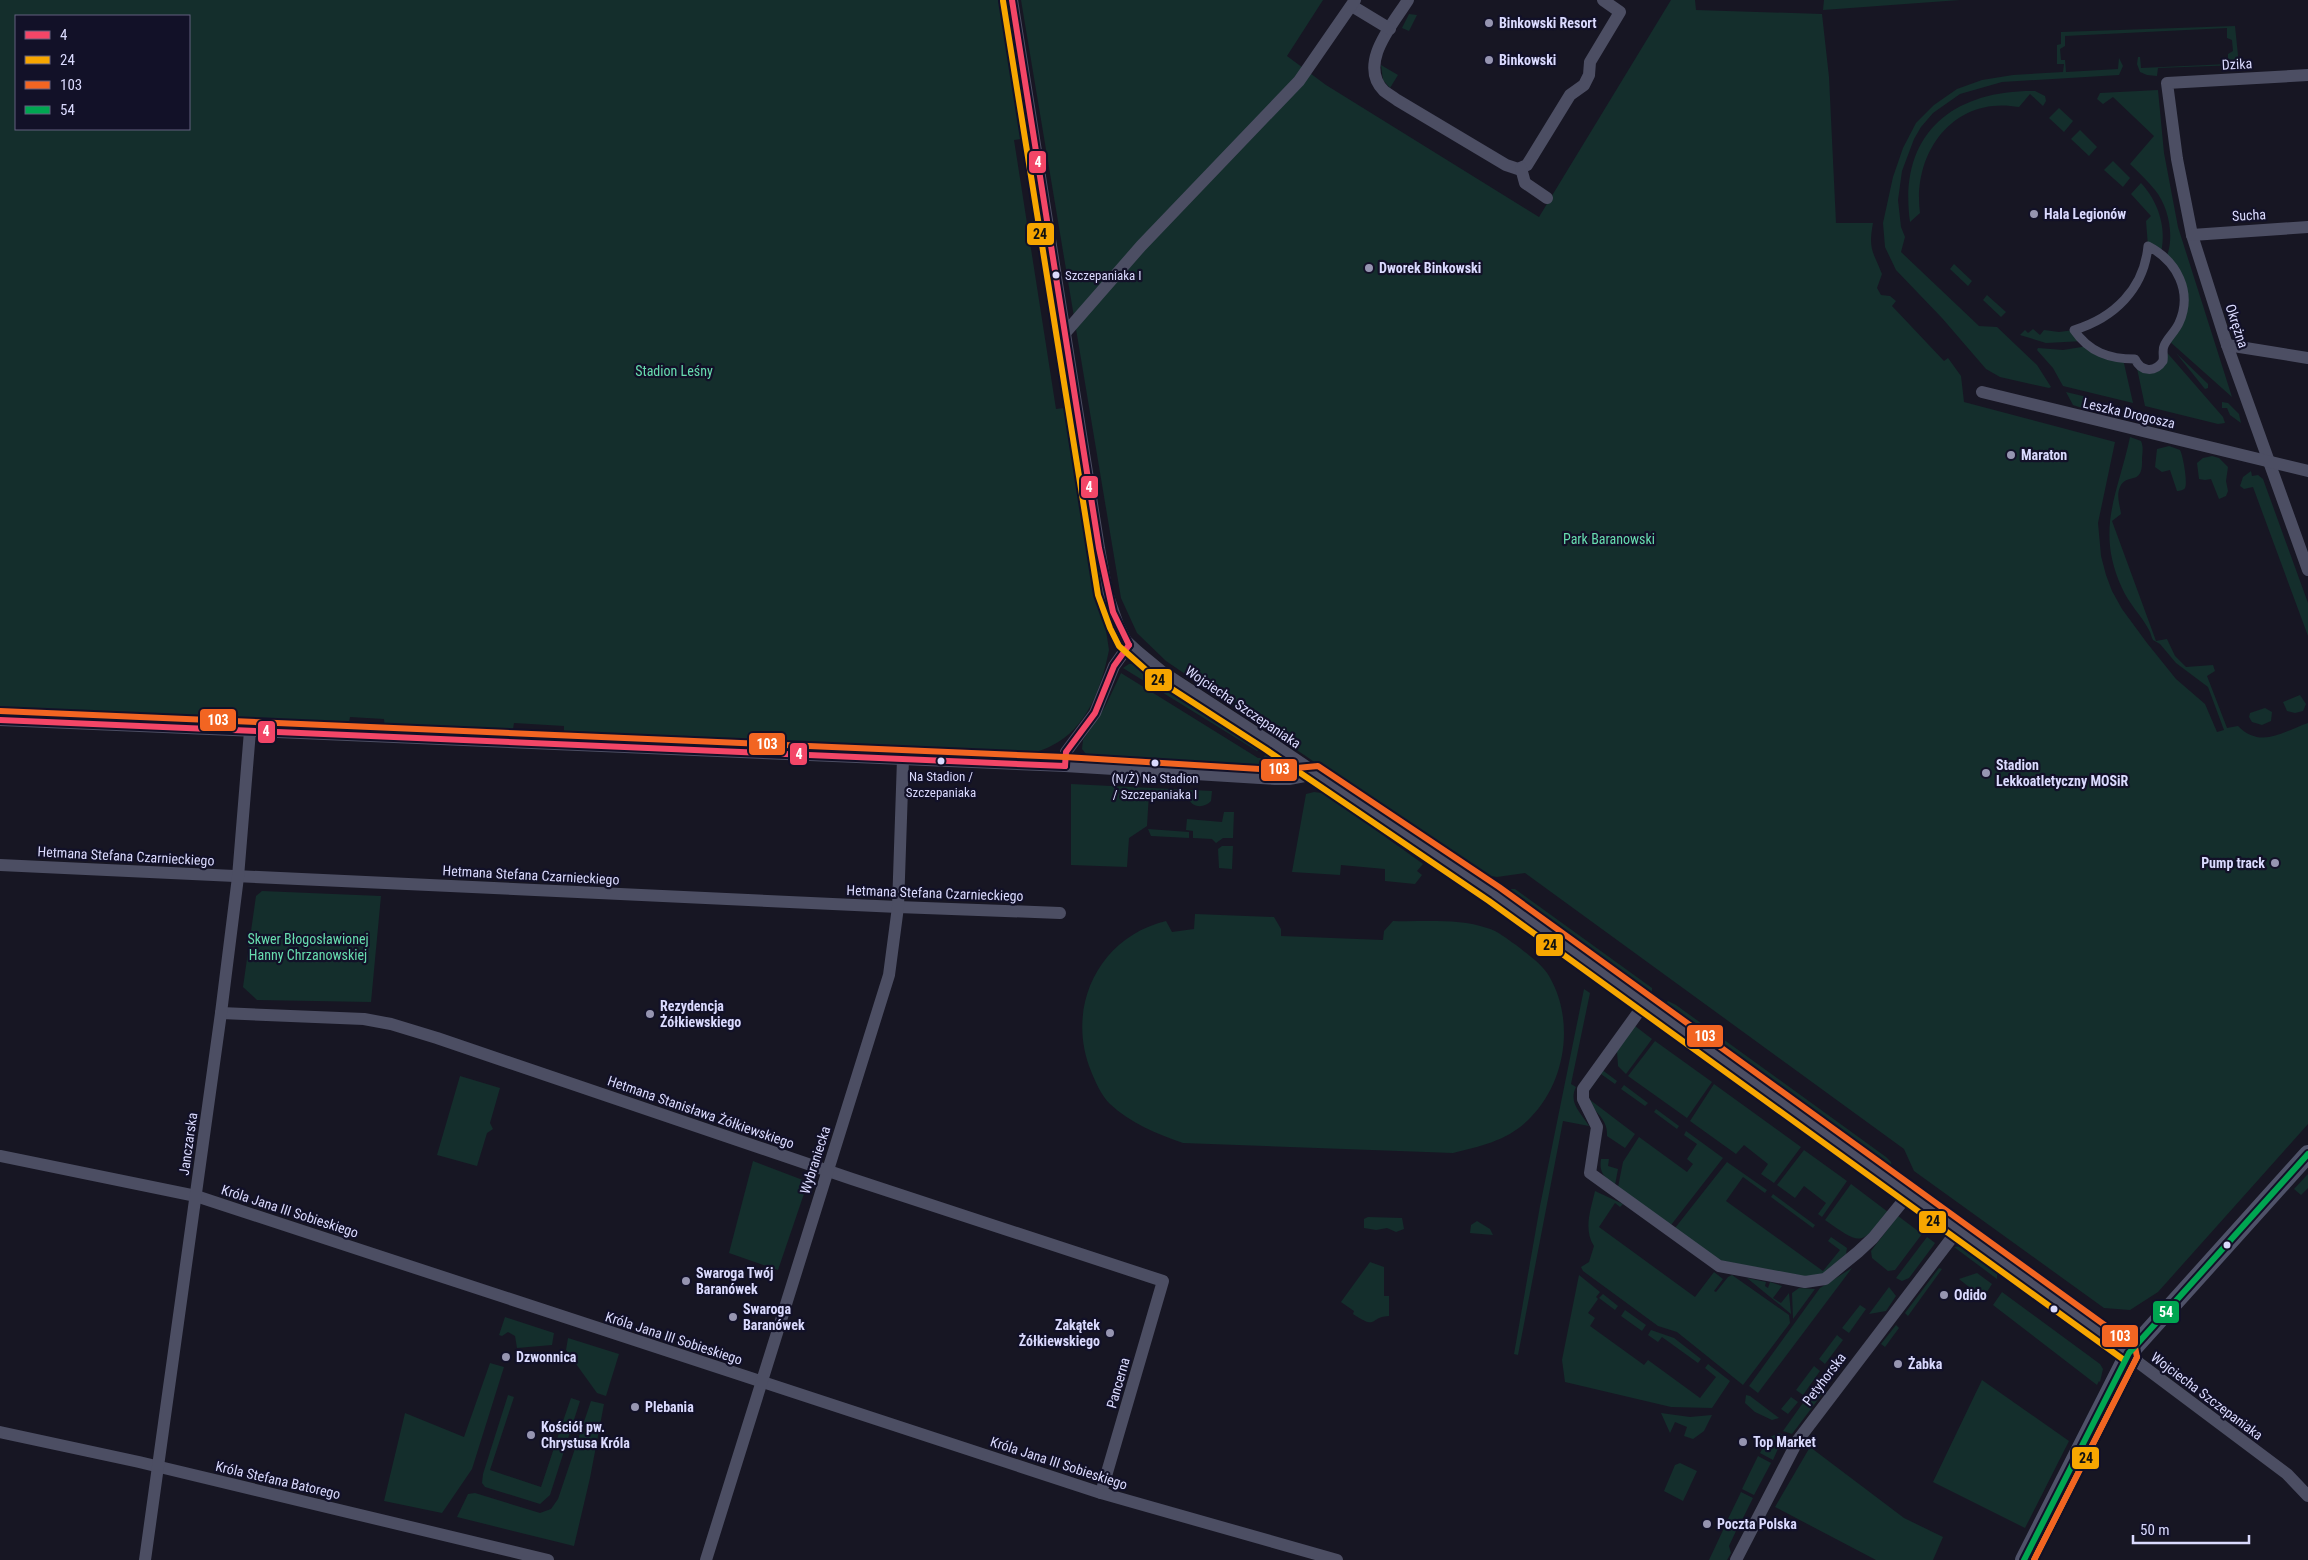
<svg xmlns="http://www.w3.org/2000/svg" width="2308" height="1560" font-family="'Roboto Condensed',sans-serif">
<rect width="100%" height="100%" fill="#171623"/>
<g fill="#142e2c" fill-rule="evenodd">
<path d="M0,0H1004L1028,138L1014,140L1056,409L1072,407L1109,650C1102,686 1087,729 1051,746C1042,751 1031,753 1022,756L564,738V726L514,723L512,735L385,730L384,719L350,717L348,728L0,707ZM16,16H189V129H16Z"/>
<path d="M1021,0H1323L1287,56L1326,85L1539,217L1671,0H1695L1696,10L1822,14L1829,77L1836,223H1873C1868,250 1873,251 1882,274L1877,288L1881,295L1890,296L1896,301L1892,306L1944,361L1948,358L1961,376L1964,402L2115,442L2098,523L2101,556L2106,575L2112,591L2122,609L2147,643L2176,679L2205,704L2217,732L2224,730L2208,687L2176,663L2160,644L2153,640C2151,637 2151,633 2149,630C2141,615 2129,604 2122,588C2095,529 2118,494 2130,437L2141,441C2144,448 2142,453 2142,460C2143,487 2127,472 2120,487C2116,496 2120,505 2121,514L2112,521L2156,641L2167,639L2175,656L2186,667L2213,665L2215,671L2207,676L2227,728L2238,726C2261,749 2282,732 2308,723V1124L2158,1292L2130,1310L2104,1308L1914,1171L1904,1149L1525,873L1497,877L1479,874L1166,661L1137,633L1121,598Z"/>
<polygon points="1824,0 1960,0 1823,10"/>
<polygon points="1409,14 1417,15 1409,31 1402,28"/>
<polygon points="2235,26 2239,65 2158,68 2157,76 2147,75 2140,72 2137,64 2138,57 2140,57 2141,68 2228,64 2228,54 2233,51 2232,40 2227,38 2227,28 2065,36 2065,46 2060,49 2061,60 2065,60 2066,72 2118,69 2119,58 2123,66 2119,75 2002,82 1960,94 1933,113 1921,127 1914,139 1902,171 1898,200 1901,227 1905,237 1901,252 1979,326 1997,327 2037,365 2051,387 2049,388 2000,377 1986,369 1942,318 1896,270 1885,247 1883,223 1893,177 1903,148 1916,123 1934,105 1957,89 1982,80 2013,75 2063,72 2064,64 2057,64 2057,45 2061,44 2061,32"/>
<polygon points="1381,65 1398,75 1390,88 1383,80"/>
<path d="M2158,90L2164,153L2178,227L2232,397L2168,340L2175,331L2183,293L2166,258C2175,238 2169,207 2155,190C2148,181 2139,173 2130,164L2154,136L2113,97L2103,104L2097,99L2100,93Z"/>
<path d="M2035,91L2045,96L2046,101L2043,106L2030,94L2019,107C1954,95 1912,152 1920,213L1910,222C1898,135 1951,90 2035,91Z"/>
<polygon points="2059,108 2073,121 2064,132 2049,118"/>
<polygon points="2080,130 2097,147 2089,156 2071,139"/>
<polygon points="2113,161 2130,178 2123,187 2104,170"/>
<path d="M2141,183C2158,201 2167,228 2161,253L2148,246L2146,221L2151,216L2131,194Z"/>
<polygon points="1954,264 1972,281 1968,286 1950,269"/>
<polygon points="1987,295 2006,312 2001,317 1983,300"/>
<polygon points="2033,329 2040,335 2044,330 2059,332 2074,330 2083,341 2046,343 2020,335 2025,330 2028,333"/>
<polygon points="2088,346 2123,359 2133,403 2063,386 2053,368 2037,350 2038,348 2063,350"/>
<polygon points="2163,348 2223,417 2225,423 2218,424 2145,406 2135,359 2137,364 2157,367"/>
<polygon points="2176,353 2208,384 2208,388 2205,389"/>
<polygon points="2066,392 2087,397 2085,406 2082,408 2073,405"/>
<polygon points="2222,402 2228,403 2239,414 2241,423 2230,415 2227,408 2222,408"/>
<path d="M2169,446L2180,450C2183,455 2188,484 2185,488C2184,490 2180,491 2177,491L2170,470L2162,472L2155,467L2157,449Z"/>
<polygon points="2212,456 2219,458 2228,467 2226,481 2228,491 2226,496 2219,499 2211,479 2205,480 2199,479 2197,463 2203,458"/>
<polygon points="2251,471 2252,476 2258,475 2263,479 2308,603 2308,636 2253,487 2244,489 2240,486 2243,477"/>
<polygon points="1129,664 1135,664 1263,748 1257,751 1123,668"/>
<path d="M1121,673L1258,758H1263L1268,751L1285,764C1273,771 1112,763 1090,759L1082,749L1083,740L1105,707Z"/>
<polygon points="2300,695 2306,704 2303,711 2295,713 2287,711 2283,702"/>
<polygon points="2265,708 2272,712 2271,721 2262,725 2252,722 2249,717 2250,713"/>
<path d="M1071,784L1212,791L1211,801C1204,809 1190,808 1188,796L1149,793L1147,826L1129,838L1127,867L1071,865Z"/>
<polygon points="1314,792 1322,793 1330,797 1423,864 1417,871 1422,875 1415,884 1385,881 1385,869 1341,865 1340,875 1292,872 1306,794"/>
<polygon points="1224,812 1234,812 1233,838 1223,838 1216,843 1212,839 1193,838 1193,831 1186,830 1187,819 1222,822"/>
<polygon points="1148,829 1189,832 1189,838 1151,836"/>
<polygon points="1222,846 1233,846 1232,869 1219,868 1218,849"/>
<polygon points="1511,889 1515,889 1652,988 1652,992 1646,994 1510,896 1509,891"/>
<polygon points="262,891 381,896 371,1002 257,1000 243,987 256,896"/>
<path d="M1195,914L1274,917L1281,929V936L1383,940L1384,931L1393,921C1423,922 1458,918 1487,928C1498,931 1507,939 1516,945C1527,954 1542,964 1549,976C1575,1020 1566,1081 1531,1117C1510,1140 1482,1146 1453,1153L1183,1143C1157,1134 1130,1123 1110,1104C1101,1095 1095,1081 1091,1071C1065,1007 1099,937 1166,921L1172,932L1194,929Z"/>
<path d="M1584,989L1590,993L1571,1084L1576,1087C1568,1103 1581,1113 1589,1126L1563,1121L1518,1355L1514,1354L1540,1206Z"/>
<polygon points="1668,1001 1676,1005 1886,1157 1891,1162 1892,1169 1889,1171 1667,1009 1665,1004"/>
<polygon points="1635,1026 1652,1039 1626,1074 1618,1066 1617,1051"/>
<polygon points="1655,1041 1712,1082 1687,1118 1628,1076"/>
<path d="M1601,1069L1617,1081L1615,1084L1601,1074L1585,1096L1635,1134L1625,1148L1607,1136C1609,1115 1584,1105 1584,1096C1584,1087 1596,1075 1601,1069Z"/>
<polygon points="460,1076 500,1088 490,1123 493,1129 487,1133 477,1166 437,1155"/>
<polygon points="1714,1084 1801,1147 1774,1183 1761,1174 1768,1164 1744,1145 1736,1154 1690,1121"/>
<polygon points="1624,1085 1648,1103 1645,1106 1621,1089"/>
<polygon points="1656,1109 1679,1126 1677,1129 1654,1112"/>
<polygon points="1686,1131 1723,1158 1671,1225 1618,1187 1623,1162 1639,1137 1687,1172 1693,1164 1687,1159 1697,1144 1684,1135"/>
<polygon points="1804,1150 1847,1181 1822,1217 1818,1214 1826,1203 1804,1186 1795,1198 1777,1185"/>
<path d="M1601,1159H1609L1608,1166L1618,1169L1615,1185C1604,1177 1599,1173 1601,1159Z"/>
<polygon points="753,1161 808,1182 778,1270 729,1253"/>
<polygon points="1727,1162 1767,1190 1765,1193 1743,1177 1726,1201 1823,1271 1840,1250 1828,1241 1831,1237 1847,1248 1846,1254 1825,1274 1811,1278 1718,1260 1675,1228"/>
<polygon points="2308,1174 2308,1188 2301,1195 2294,1189"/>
<path d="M1851,1184L1888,1212C1860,1247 1861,1245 1825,1220Z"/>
<path d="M1595,1191L1623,1204L1620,1207L1615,1203L1599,1227L1695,1297L1714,1272L1723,1279L1714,1291L1716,1292L1728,1277L1732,1275L1789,1315L1790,1323L1743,1385L1677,1332L1658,1326L1583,1271L1581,1267L1589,1262L1594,1246C1583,1229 1591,1209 1595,1191Z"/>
<polygon points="1773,1194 1815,1225 1813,1228 1771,1197"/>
<polygon points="1898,1216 1922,1234 1895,1270 1888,1271 1872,1258 1871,1251"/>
<polygon points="1368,1217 1402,1218 1404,1229 1396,1232 1387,1228 1376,1230 1364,1228 1364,1219"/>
<polygon points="1477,1221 1490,1229 1493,1235 1470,1233 1471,1225"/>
<polygon points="1927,1237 1935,1243 1933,1246 1909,1278 1902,1281 1896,1278"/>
<polygon points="1961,1246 1969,1248 1997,1270 1997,1279 1954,1247"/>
<path d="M1370,1262L1384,1267V1296H1389V1316C1368,1317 1379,1331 1353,1314L1354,1311L1341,1302Z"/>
<polygon points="1852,1268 1758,1393 1749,1386 1820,1288"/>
<polygon points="1939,1268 1942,1269 1908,1316 1905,1313"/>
<polygon points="1977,1273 1992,1284 1983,1298 1959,1279"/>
<polygon points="1579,1275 1600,1292 1596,1297 1598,1299 1588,1313 1595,1318 1590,1326 1644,1365 1648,1360 1700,1398 1716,1377 1705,1368 1708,1364 1730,1381 1712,1408 1671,1407 1565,1382 1562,1360"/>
<polygon points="1747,1278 1766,1282 1765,1286 1768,1288 1770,1282 1782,1286 1773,1298 1781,1303 1789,1293 1791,1314"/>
<polygon points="1889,1287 1896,1296 1886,1311 1869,1314"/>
<polygon points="1799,1288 1815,1289 1793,1319 1792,1293"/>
<polygon points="2002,1292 2100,1364 2103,1369 2100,1382 2099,1381 2097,1385 1993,1305"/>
<polygon points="1603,1294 1618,1306 1615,1310 1599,1298"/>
<polygon points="1860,1305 1866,1309 1849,1333 1842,1328"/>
<polygon points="1625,1310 1646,1325 1642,1331 1621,1316"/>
<polygon points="505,1317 554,1333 552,1345 517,1348 515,1336 508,1332 502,1336 499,1335"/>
<polygon points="1896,1325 1899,1328 1885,1347 1881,1344"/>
<polygon points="1651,1330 1674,1338 1701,1359 1698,1363 1662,1337 1658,1342 1648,1335"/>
<polygon points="1837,1335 1843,1340 1825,1364 1819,1359"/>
<polygon points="568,1338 619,1354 606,1396 597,1393 566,1350"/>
<polygon points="490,1363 504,1367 472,1469 442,1513 384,1501 405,1413 464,1437"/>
<polygon points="1814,1366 1820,1371 1803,1395 1796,1390"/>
<polygon points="1982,1380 2069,1441 2025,1528 1933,1482"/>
<polygon points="1826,1389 1792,1434 1783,1431 1810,1393"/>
<polygon points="508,1395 514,1397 490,1470 541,1487 559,1433 564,1434 566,1425 562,1424 571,1398 580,1401 550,1495 540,1504 485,1487 482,1483 483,1474"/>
<polygon points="1746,1395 1750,1396 1779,1418 1772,1420 1755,1412 1745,1403"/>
<polygon points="1791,1397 1798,1402 1788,1414 1781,1409"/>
<polygon points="591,1401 604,1404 590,1478 574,1546 457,1517 468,1494 475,1493 540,1513 551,1509 558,1499"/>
<polygon points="1661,1413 1690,1417 1712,1415 1704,1431 1693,1439 1684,1436 1687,1427 1675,1422 1670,1433"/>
<polygon points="1779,1433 1790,1438 1781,1442 1773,1460 1760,1453 1768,1438"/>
<polygon points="1810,1447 1904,1518 1943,1537 1933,1560 1876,1560 1775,1507"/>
<polygon points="1758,1456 1771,1463 1754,1495 1742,1489"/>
<polygon points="1680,1463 1697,1471 1683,1501 1664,1491 1675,1465"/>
<polygon points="1741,1492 1753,1498 1738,1528 1726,1523"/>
<polygon points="1725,1526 1736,1531 1729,1546 1731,1553 1727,1560 1709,1560"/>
</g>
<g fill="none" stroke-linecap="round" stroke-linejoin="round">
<path stroke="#4c4e63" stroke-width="9" d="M2148,246C2177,261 2193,292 2179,323C2175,332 2167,338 2164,346C2162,350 2164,356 2163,361C2155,373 2141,372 2135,359C2109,359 2089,352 2074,330C2114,318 2144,289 2148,246Z"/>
<g stroke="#4c4e63" stroke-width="12">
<polyline points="1012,0 1099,548 1107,593 1118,625 1126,641 1138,652 1161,671 1270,742 1494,894 2129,1353 2139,1363 2287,1474 2308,1496"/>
<path d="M1408,0C1393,24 1357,64 1384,91C1388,94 1393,97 1397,100L1506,165L1518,169L1527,165L1570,95L1584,85L1589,75L1590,62L1620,12L1603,0"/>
<polyline points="1352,6 1390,29"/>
<polyline points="2308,75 2167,83 2177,159 2192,235 2227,345 2308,570"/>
<polyline points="1521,168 1525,183 1547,198"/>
<polyline points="2192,235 2308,227"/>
<polyline points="1065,333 1141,246 1299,81 1355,0"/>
<polyline points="2227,345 2308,358"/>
<polyline points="1982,392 2308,471"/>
<polyline points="0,720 1065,766 1275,779 1289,779 1315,774"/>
<polyline points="1065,766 1066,752 1095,713 1114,666 1129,645"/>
<polyline points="0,865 898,907 1060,913"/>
<polyline points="1645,1003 1583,1089 1583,1099 1597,1127 1590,1173 1719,1266 1805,1282 1825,1279 1858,1252 1873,1238 1908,1195"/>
<polyline points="221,1013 364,1019 391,1024 437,1038 852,1179 1163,1281 1101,1493"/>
<polyline points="0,1156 196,1196 1101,1493 1337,1560"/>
<polyline points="0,1432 139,1462 548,1560"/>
<polyline points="145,1560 221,1013 238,877 250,731"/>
<polyline points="706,1560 889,975 898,907 903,759"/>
<polyline points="1736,1560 1798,1440 1957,1231"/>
</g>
<polyline stroke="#4f5269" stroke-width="18" points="2024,1560 2129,1353 2308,1154"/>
<defs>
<g id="bus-1">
<polyline points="1012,0 1099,548 1113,612 1129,645"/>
<polyline points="0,720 1065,766"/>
<polyline points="1065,766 1066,752 1095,713 1114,666 1129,645"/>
</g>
<g id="bus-2">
<polyline points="1003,1 1098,595 1110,628 1119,646 1155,678 1265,749 1489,901 2124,1360"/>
<polyline points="2034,1560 2137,1357"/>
</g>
<polyline id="bus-3" points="0,711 1065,757 1275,770 1318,766 1499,887 2135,1347 2137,1357 2034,1560"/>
<polyline id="bus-4" points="2024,1560 2129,1353 2308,1154"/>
</defs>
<use href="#bus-1" stroke="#121128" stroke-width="10"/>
<use href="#bus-2" stroke="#121128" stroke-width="10"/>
<use href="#bus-3" stroke="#121128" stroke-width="10"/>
<use href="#bus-4" stroke="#121128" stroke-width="10"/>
<use href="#bus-1" stroke="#f34667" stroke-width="6"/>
<use href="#bus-2" stroke="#f7a600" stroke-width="6"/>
<use href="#bus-3" stroke="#f26522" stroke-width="6"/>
<use href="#bus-4" stroke="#00a651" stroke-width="6"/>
</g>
<g fill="#9695b1" stroke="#121128" stroke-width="2">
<circle cx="1489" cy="23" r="5"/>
<circle cx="1489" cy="60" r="5"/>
<circle cx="2034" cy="214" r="5"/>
<circle cx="1369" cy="268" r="5"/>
<circle cx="2011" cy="455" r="5"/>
<circle cx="1986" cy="773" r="5"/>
<circle cx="2275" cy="863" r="5"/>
<circle cx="650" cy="1014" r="5"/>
<circle cx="686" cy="1281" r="5"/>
<circle cx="1944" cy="1295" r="5"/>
<circle cx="733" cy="1317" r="5"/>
<circle cx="1110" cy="1333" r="5"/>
<circle cx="506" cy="1357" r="5"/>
<circle cx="1898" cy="1364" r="5"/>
<circle cx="635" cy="1407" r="5"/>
<circle cx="531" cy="1435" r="5"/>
<circle cx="1743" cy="1442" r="5"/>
<circle cx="1707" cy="1524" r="5"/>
</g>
<g fill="#dadafe" stroke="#121128" stroke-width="2">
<circle cx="1056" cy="275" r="4.5"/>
<circle cx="941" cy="761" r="4.5"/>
<circle cx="1155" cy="763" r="4.5"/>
<circle cx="2227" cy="1245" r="4.5"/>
<circle cx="2054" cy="1309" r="4.5"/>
</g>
<g text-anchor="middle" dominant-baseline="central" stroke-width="4.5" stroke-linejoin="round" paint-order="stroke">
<g font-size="13" fill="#dadafe" stroke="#121128">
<text x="1065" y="275" text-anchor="start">Szczepaniaka I</text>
<text x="941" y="776">Na Stadion /<tspan x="941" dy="16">Szczepaniaka</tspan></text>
<text x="1155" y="778">(N/Ż) Na Stadion<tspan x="1155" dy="16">/ Szczepaniaka I</tspan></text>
</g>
<g font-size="14" font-weight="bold" fill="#dadafe" stroke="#121128" text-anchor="start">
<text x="1499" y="23">Binkowski Resort</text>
<text x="1499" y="60">Binkowski</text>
<text x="2044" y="214">Hala Legionów</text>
<text x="1379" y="268">Dworek Binkowski</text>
<text x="2021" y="455">Maraton</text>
<text x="1996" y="765">Stadion<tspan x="1996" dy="16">Lekkoatletyczny MOSiR</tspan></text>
<text x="2265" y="863" text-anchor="end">Pump track</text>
<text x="660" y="1006">Rezydencja<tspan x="660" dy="16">Żółkiewskiego</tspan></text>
<text x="696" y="1273">Swaroga Twój<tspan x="696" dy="16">Baranówek</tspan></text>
<text x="1954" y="1295">Odido</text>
<text x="743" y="1309">Swaroga<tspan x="743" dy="16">Baranówek</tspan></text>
<text x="1100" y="1325" text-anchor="end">Zakątek<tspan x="1100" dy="16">Żółkiewskiego</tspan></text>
<text x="516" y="1357">Dzwonnica</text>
<text x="1908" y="1364">Żabka</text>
<text x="645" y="1407">Plebania</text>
<text x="541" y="1427">Kościół pw.<tspan x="541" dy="16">Chrystusa Króla</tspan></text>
<text x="1753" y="1442">Top Market</text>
<text x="1717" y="1524">Poczta Polska</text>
</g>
<g font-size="14" fill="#dadafe" stroke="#121128">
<text transform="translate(2237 64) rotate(-3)">Dzika</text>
<text transform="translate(2249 215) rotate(-3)">Sucha</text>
<text transform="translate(2237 326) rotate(72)">Okrężna</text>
<text transform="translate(2129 413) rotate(13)">Leszka Drogosza</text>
<text transform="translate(1243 707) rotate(34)">Wojciecha Szczepaniaka</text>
<text transform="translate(126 856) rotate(3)">Hetmana Stefana Czarnieckiego</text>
<text transform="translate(531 875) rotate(3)">Hetmana Stefana Czarnieckiego</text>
<text transform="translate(935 893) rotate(2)">Hetmana Stefana Czarnieckiego</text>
<text transform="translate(701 1112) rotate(19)">Hetmana Stanisława Żółkiewskiego</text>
<text transform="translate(188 1144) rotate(-82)">Janczarska</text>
<text transform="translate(815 1160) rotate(-72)">Wybraniecka</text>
<text transform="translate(290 1211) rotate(18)">Króla Jana III Sobieskiego</text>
<text transform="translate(674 1338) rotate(18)">Króla Jana III Sobieskiego</text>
<text transform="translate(1824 1379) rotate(-53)">Petyhorska</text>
<text transform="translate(1118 1383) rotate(-74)">Pancerna</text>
<text transform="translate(2207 1396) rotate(37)">Wojciecha Szczepaniaka</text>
<text transform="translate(1059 1463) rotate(18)">Króla Jana III Sobieskiego</text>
<text transform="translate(278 1480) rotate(13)">Króla Stefana Batorego</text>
</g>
<g font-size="14" fill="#67dcaf" stroke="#121128">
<text x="674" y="371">Stadion Leśny</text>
<text x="1609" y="539">Park Baranowski</text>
<text x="308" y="939">Skwer Błogosławionej<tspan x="308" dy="16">Hanny Chrzanowskiej</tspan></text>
</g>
</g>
<g stroke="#121128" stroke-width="2">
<rect x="1028" y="150" width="19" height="24" rx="5" fill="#f34667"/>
<rect x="1026" y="222" width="29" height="24" rx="5" fill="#f7a600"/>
<rect x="1080" y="475" width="19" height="24" rx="5" fill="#f34667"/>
<rect x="1144" y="668" width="29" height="24" rx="5" fill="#f7a600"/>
<rect x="199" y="708" width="38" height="24" rx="5" fill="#f26522"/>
<rect x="257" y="720" width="19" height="24" rx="5" fill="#f34667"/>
<rect x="748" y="732" width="38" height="24" rx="5" fill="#f26522"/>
<rect x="789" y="742" width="19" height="24" rx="5" fill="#f34667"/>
<rect x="1260" y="758" width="38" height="24" rx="5" fill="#f26522"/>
<rect x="1535" y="933" width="29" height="24" rx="5" fill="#f7a600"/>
<rect x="1686" y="1024" width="38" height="24" rx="5" fill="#f26522"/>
<rect x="1918" y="1210" width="29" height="24" rx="5" fill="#f7a600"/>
<rect x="2152" y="1300" width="28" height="24" rx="5" fill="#00a651"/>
<rect x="2101" y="1324" width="38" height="24" rx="5" fill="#f26522"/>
<rect x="2071" y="1446" width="29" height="24" rx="5" fill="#f7a600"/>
</g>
<g font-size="14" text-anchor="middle" font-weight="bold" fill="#fff">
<text x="1038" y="167">4</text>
<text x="1089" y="492">4</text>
<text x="218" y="725">103</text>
<text x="266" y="736">4</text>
<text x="767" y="749">103</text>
<text x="799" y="759">4</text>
<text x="1279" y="774">103</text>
<text x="1705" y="1041">103</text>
<text x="2166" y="1317">54</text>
<text x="2120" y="1341">103</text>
</g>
<g font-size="14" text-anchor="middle" font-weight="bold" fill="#111">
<text x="1040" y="239">24</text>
<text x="1158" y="685">24</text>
<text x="1550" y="950">24</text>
<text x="1933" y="1226">24</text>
<text x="2086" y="1463">24</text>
</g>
<rect x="15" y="15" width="175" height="115" fill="#121128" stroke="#62617e"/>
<rect x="25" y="31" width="25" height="8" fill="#f34667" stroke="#62617e"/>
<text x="60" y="40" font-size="15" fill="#dadafe">4</text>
<rect x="25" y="56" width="25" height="8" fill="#f7a600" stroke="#62617e"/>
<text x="60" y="65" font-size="15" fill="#dadafe">24</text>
<rect x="25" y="81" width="25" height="8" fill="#f26522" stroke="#62617e"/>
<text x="60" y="90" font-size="15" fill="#dadafe">103</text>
<rect x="25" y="106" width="25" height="8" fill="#00a651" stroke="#62617e"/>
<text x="60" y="115" font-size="15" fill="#dadafe">54</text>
<path d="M2133 1535v8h116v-8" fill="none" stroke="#dadafe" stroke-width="2.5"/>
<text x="2140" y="1535" font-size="15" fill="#dadafe" stroke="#121128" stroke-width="4" paint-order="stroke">50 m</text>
</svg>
